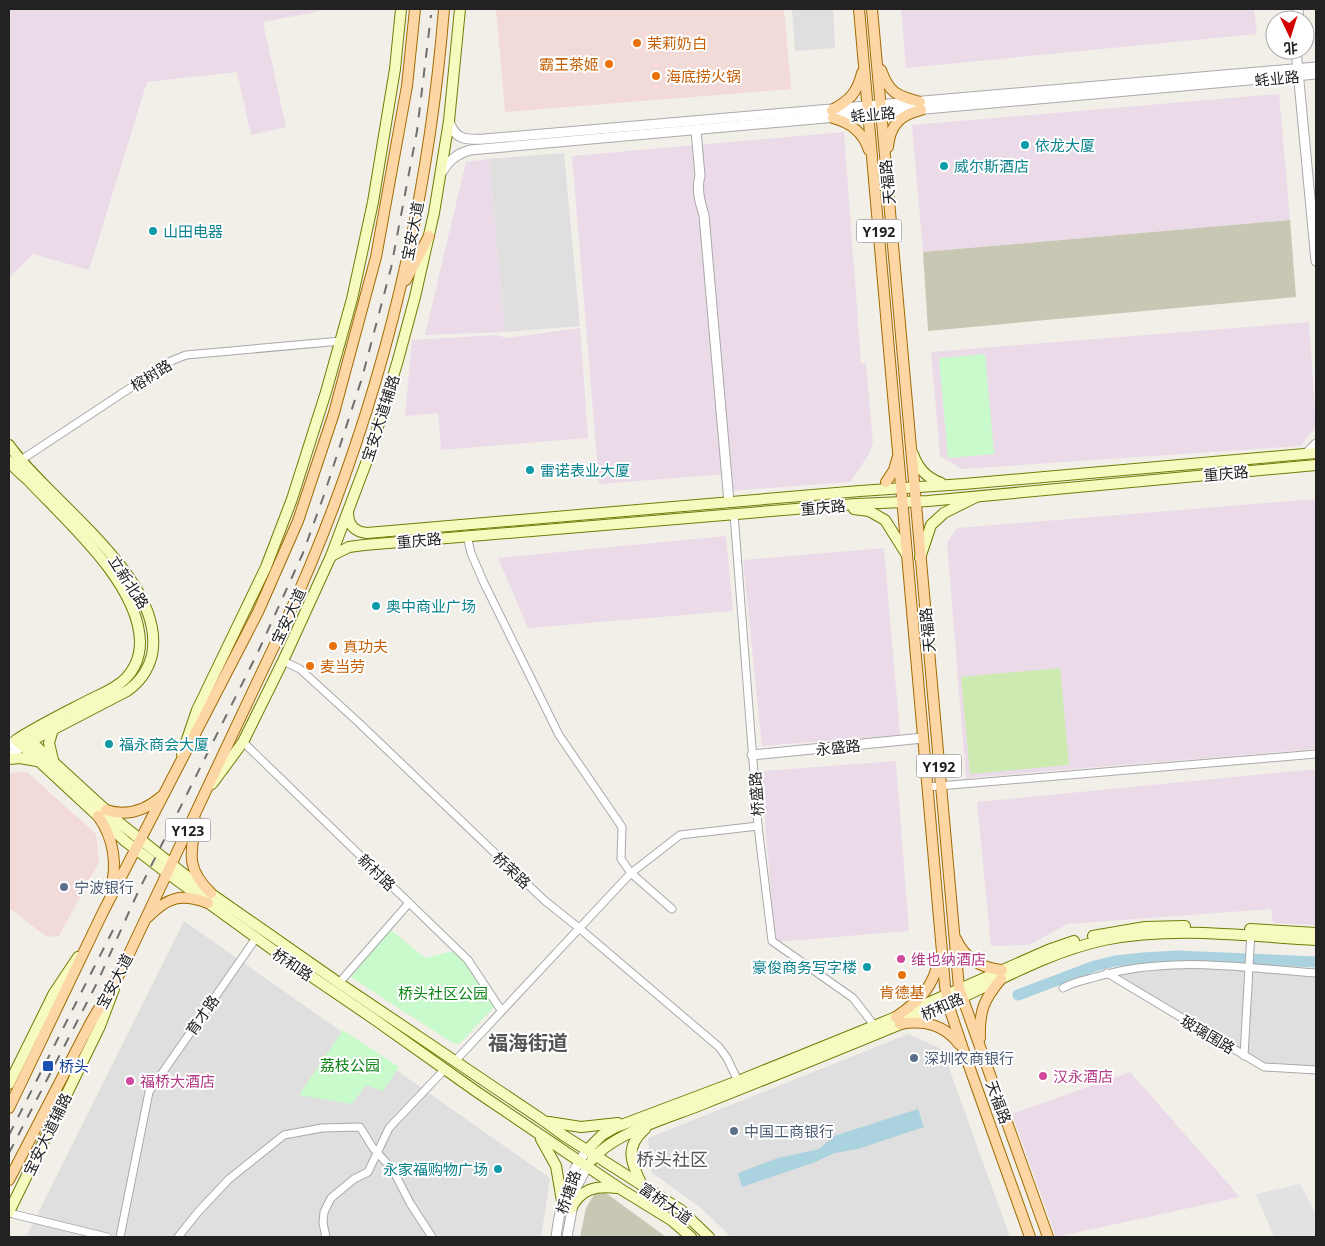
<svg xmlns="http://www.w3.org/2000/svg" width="1325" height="1246" font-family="'Noto Sans','Noto Sans SC',sans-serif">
<rect width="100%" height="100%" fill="#f2efe9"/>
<g fill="#e0dfdf">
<polygon points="792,9 833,9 835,48 795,51"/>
<polygon points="564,153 580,326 505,332 489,159"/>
<polygon points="184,921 550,1178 541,1237 26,1237"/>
<polygon points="1156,962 1184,962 1316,969 1316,1066 1261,1062 1122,978 1113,968"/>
<polygon points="908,1034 942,1049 1010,1237 731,1237 701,1208 651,1172 648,1138"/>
</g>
<g fill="#f2dad9">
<polygon points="496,9 784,9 791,89 505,112"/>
<polygon points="27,772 96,834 99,862 59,936 47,937 9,908 9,773"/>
</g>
<g fill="#ebdbe8">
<polygon points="9,9 92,9 97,10 98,9 331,9 263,22 286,127 251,135 237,72 147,82 89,270 33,254 9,278"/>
<polygon points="901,9 1254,9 1257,34 906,68"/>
<polygon points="1279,94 1290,220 923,252 912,125"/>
<polygon points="844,132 861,363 866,363 873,443 869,454 850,482 728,491 726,474 599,484 572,156"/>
<polygon points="489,159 505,332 425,335 466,162"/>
<polygon points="1309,322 1316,426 1301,446 962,469 940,456 931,352"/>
<polygon points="580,328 588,438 441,450 438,413 405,416 412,340 497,335 506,338"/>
<polygon points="1316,499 1316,749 966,778 947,543 957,528"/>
<polygon points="726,536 733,611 528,628 498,558"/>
<polygon points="884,548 900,735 762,746 743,560"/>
<polygon points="896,761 909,931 775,942 761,771"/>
<polygon points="1316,769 1316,925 1273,923 1271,909 1068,924 1029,945 991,946 977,802"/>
<polygon points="1130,1072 1240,1197 1056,1237 1012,1114"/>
</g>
<g fill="#c7c7b4">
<polygon points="1290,220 1296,297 928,331 923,252"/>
<polygon points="595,1193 606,1193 666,1237 580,1237 586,1208"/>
</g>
<polygon fill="#cdebb0" points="1060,668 1069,765 970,774 961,677"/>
<g fill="#c8facc">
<polygon points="985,354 994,454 948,458 939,358"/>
<path d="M390,929L425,958L454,951C470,957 486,991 495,1006L459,1044L453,1043L349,976Z"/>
<polygon points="343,1030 399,1067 383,1091 366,1085 352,1104 299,1095"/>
</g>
<polygon fill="#e2e2e2" points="1300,1184 1316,1214 1316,1237 1274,1237 1256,1194"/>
<polygon fill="#aad3df" points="918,1109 924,1127 858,1149 835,1153 813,1163 742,1187 738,1173 778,1158 819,1149 834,1136"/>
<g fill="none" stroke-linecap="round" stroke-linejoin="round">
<polyline stroke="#aad3df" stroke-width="11" points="1018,995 1095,966 1115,961 1143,958 1177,956 1316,962"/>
<defs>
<g id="minor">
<polyline points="18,462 171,361 186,355 341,341"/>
<polyline points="734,514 758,826 772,941 853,998 874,1025"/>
<polyline points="467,536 471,553 484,583 559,735 622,827 621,859 631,873 672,909"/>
<polyline points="283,661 300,669 358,722 544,900 579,928 719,1047 727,1058 738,1081"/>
<polyline points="243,742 468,960 501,1010"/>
<polyline points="927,787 1316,754"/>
<polyline points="1107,973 1264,1067 1316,1070"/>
<polyline points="339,983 409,903"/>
<path d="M1063,988C1073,982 1085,980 1096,977C1166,955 1244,968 1316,973"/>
<polyline points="1244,1056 1251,932"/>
<polyline points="456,1060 631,873 680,835 758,826"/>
<polyline points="9,1213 107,1237"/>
<polyline points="120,1237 149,1092 256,938"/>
<polyline points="178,1237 198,1212 229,1179 284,1135 322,1128 360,1127 373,1148 393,1170 410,1203 432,1237"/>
<polyline points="326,1237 323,1223 324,1212 331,1198 354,1179 368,1172 389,1128 445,1069"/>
</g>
<g id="tertiary">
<polyline points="1298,9 1299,20"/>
<polyline points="1296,50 1316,261"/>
<path d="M449,121C455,140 466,140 484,139L1316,67"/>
<path d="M696,130L700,176C696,189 700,203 704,215L729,502"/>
<path d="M442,172C449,160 457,154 470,150L1316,74"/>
<polyline points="1306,454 1316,444"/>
<polyline points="9,745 16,740"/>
<polyline points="752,755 923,738"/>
<polyline points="9,757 22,746"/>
<path d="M556,1237C560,1205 567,1177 587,1150"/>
<polyline points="567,1237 576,1188 587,1167"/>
</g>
<g id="secondary">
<path d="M9,445C48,501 167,579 152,655C148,671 140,682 127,691L27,743"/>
<path d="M913,454C918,469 927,478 941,483"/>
<path d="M9,461C14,468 21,474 28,480C66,521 139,583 140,642C140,656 135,669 125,679C115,689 101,694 89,700C64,713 39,725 16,740L125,841L167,873L280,955L374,1019L477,1092L619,1188L671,1220L691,1237"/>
<polyline points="854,509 869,511 885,520 907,555"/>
<path d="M348,513C348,525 355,532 367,533L860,491L964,484L1316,453"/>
<polyline points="331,556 349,547 364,545 856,504 928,501 1316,465"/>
<polyline points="920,558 931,525 944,513 976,497"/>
<polyline points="24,735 121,824 190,879 339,983 544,1121 563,1135 681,1210 709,1237"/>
<polyline points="182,754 197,710 266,567 292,499 326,392 352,299 373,202 395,69 401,9"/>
<polyline points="9,759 20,758 37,761"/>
<polyline points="53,760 49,743 53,729"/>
<polyline points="212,784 243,742 283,661 331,556 371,450 398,360 415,297 434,213 449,121 460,9"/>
<polyline points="1250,929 1316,933"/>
<polyline points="1093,936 1145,927 1185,926"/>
<polyline points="9,1084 54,993 78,957"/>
<polyline points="549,1122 581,1127 618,1123"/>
<polyline points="541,1139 556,1166 562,1201"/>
<polyline points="587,1150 602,1135 616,1127 738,1081 896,1017 1048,950 1074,941"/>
<path d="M592,1160C612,1134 667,1118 698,1106C781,1073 864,1040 946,1005C997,982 1048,952 1104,940C1174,926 1246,936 1316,940"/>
<path d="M642,1185C631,1163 624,1147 645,1129"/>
<path d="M571,1209C580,1189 596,1185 617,1188"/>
<polyline points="9,1212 100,1026 114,989"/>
</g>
<g id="primary">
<polyline points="859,9 945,986 948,1004 963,1049 1030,1237"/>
<polyline points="872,9 959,988 1048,1237"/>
<path d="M881,70C889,93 897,96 920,102"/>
<path d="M832,110C850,100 857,93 862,73"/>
<path d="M833,118C851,123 863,132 869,150"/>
<path d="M888,147C890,125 900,115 921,110"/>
<polyline points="406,280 429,236"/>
<polyline points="886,482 894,470 897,459"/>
<path d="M106,810C127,817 146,810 162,796"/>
<path d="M98,816C114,838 118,866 110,891"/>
<path d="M196,821C191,853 185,868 211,893"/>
<path d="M148,917C168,897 181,893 208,903"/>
<path d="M956,939C965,959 981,968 1002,970"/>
<path d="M896,1017C920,1000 933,988 939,959"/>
<path d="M900,1024C924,1020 944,1024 959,1044"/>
<path d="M980,1038C979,1011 984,999 1001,979"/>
<polyline points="9,1108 103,912 258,612 298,521 334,413 376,257 407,86 415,9"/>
<path d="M9,1180L91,1022L120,973L285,623C374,429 427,221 444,9"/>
</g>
</defs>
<use href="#minor" stroke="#a9a9a9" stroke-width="9"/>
<use href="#tertiary" stroke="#a9a9a9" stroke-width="11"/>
<use href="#secondary" stroke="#707d05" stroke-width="12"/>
<use href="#primary" stroke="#a06b00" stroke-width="12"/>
<use href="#minor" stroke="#fff" stroke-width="7"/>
<use href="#tertiary" stroke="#fff" stroke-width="9"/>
<use href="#secondary" stroke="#f7fabf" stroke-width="10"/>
<use href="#primary" stroke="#fcd6a4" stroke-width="10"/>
<g stroke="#707070" stroke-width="2" stroke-dasharray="10 10" stroke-linecap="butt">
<polyline points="9,1135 113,930"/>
<polyline points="9,1153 97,983 138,892 258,652 303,553 324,495 362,378 391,268 417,131 431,15"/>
</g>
</g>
<g fill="#e8710a" stroke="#fff" stroke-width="2">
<circle cx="637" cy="43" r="5"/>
<circle cx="609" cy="64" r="5"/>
<circle cx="656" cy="76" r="5"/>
<circle cx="333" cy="646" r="5"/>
<circle cx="310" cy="666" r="5"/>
<circle cx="902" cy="975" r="5"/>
</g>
<g fill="#0f9aa8" stroke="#fff" stroke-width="2">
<circle cx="1025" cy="145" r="5"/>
<circle cx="944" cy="166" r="5"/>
<circle cx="153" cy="231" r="5"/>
<circle cx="530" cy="470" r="5"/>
<circle cx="376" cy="606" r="5"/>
<circle cx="109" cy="744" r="5"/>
<circle cx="867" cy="967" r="5"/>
<circle cx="498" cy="1169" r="5"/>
</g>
<g fill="#5c6f8a" stroke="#fff" stroke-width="2">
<circle cx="64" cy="887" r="5"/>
<circle cx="914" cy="1058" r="5"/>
<circle cx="734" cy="1131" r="5"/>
</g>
<g fill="#d1479c" stroke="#fff" stroke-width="2">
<circle cx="901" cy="959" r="5"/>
<circle cx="1043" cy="1076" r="5"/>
<circle cx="130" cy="1081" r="5"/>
</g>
<rect fill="#1a4fb4" stroke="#fff" stroke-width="2" x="42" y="1060" width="12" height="12" rx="2.5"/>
<g text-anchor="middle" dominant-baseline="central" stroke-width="4" stroke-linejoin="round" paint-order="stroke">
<g fill="#fff" stroke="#646464" stroke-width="1">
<rect x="856.5" y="219.5" width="45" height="23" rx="4"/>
<rect x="916.5" y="754.5" width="45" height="23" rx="4"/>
<rect x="165.5" y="818.5" width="45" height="23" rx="4"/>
</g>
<g font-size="14" font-weight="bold" fill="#222">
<text x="879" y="231">Y192</text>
<text x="939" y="766">Y192</text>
<text x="188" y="830">Y123</text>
</g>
<g font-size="15" fill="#c56008" stroke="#fff" text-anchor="start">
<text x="647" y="43">茉莉奶白</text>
<text x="599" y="64" text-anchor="end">霸王茶姬</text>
<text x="666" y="76">海底捞火锅</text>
<text x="343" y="646">真功夫</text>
<text x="320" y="666">麦当劳</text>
<text x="902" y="992" text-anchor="middle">肯德基</text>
</g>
<g font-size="15" fill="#222" stroke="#fff">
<text transform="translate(1277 78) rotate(-5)">蚝业路</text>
<text transform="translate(873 114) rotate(-5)">蚝业路</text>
<text transform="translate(887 182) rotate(-95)">天福路</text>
<text transform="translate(412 231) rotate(-79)">宝安大道</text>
<text transform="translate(151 375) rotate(-32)">榕树路</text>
<text transform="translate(380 418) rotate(-72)">宝安大道辅路</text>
<text transform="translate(1226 473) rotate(-5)">重庆路</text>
<text transform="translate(823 507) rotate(-5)">重庆路</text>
<text transform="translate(419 540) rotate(-5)">重庆路</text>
<text transform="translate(129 582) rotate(57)">立新北路</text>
<text transform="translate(288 616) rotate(-65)">宝安大道</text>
<text transform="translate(927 630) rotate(-95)">天福路</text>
<text transform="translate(838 747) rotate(-6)">永盛路</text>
<text transform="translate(756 794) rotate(-94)">桥盛路</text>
<text transform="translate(512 870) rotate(43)">桥荣路</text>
<text transform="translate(377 872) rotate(44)">新村路</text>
<text transform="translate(293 964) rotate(34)">桥和路</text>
<text transform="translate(114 981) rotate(-62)">宝安大道</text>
<text transform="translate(942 1006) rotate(-24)">桥和路</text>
<text transform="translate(202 1015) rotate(-55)">育才路</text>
<text transform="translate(1208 1034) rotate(31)">玻璃围路</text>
<text transform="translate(999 1102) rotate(70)">天福路</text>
<text transform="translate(47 1134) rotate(-64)">宝安大道辅路</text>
<text transform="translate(568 1192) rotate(-71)">桥塘路</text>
<text transform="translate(666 1203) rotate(35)">富桥大道</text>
</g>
<g font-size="15" fill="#0d838f" stroke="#fff" text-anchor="start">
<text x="1035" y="145">依龙大厦</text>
<text x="954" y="166">威尔斯酒店</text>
<text x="163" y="231">山田电器</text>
<text x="540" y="470">雷诺表业大厦</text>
<text x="386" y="606">奥中商业广场</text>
<text x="119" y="744">福永商会大厦</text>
<text x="857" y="967" text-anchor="end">豪俊商务写字楼</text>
<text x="488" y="1169" text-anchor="end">永家福购物广场</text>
</g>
<g font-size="15" fill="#4e5e75" stroke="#fff" text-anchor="start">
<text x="74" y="887">宁波银行</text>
<text x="924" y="1058">深圳农商银行</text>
<text x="744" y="1131">中国工商银行</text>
</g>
<g font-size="15" fill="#b23c85" stroke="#fff" text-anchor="start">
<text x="911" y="959">维也纳酒店</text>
<text x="1053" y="1076">汉永酒店</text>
<text x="140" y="1081">福桥大酒店</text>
</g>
<g font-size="15" fill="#0c8416" stroke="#fff">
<text x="443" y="993">桥头社区公园</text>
<text x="350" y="1065">荔枝公园</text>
</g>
<g font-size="15" fill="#164399" stroke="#fff" text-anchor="start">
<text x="59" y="1066">桥头</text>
</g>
<g font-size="18" fill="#555" stroke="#fff">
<text x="672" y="1159">桥头社区</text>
</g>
<g font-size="20" font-weight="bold" fill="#555" stroke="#fff">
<text x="528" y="1042">福海街道</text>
</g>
</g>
<rect width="1325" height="1246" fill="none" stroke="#222222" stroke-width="20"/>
<g transform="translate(1290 35) rotate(176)"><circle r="24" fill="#ffffff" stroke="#a7a7a7"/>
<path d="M0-4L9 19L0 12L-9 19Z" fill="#d40000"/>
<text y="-8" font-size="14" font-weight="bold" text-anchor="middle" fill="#222222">北</text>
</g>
</svg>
